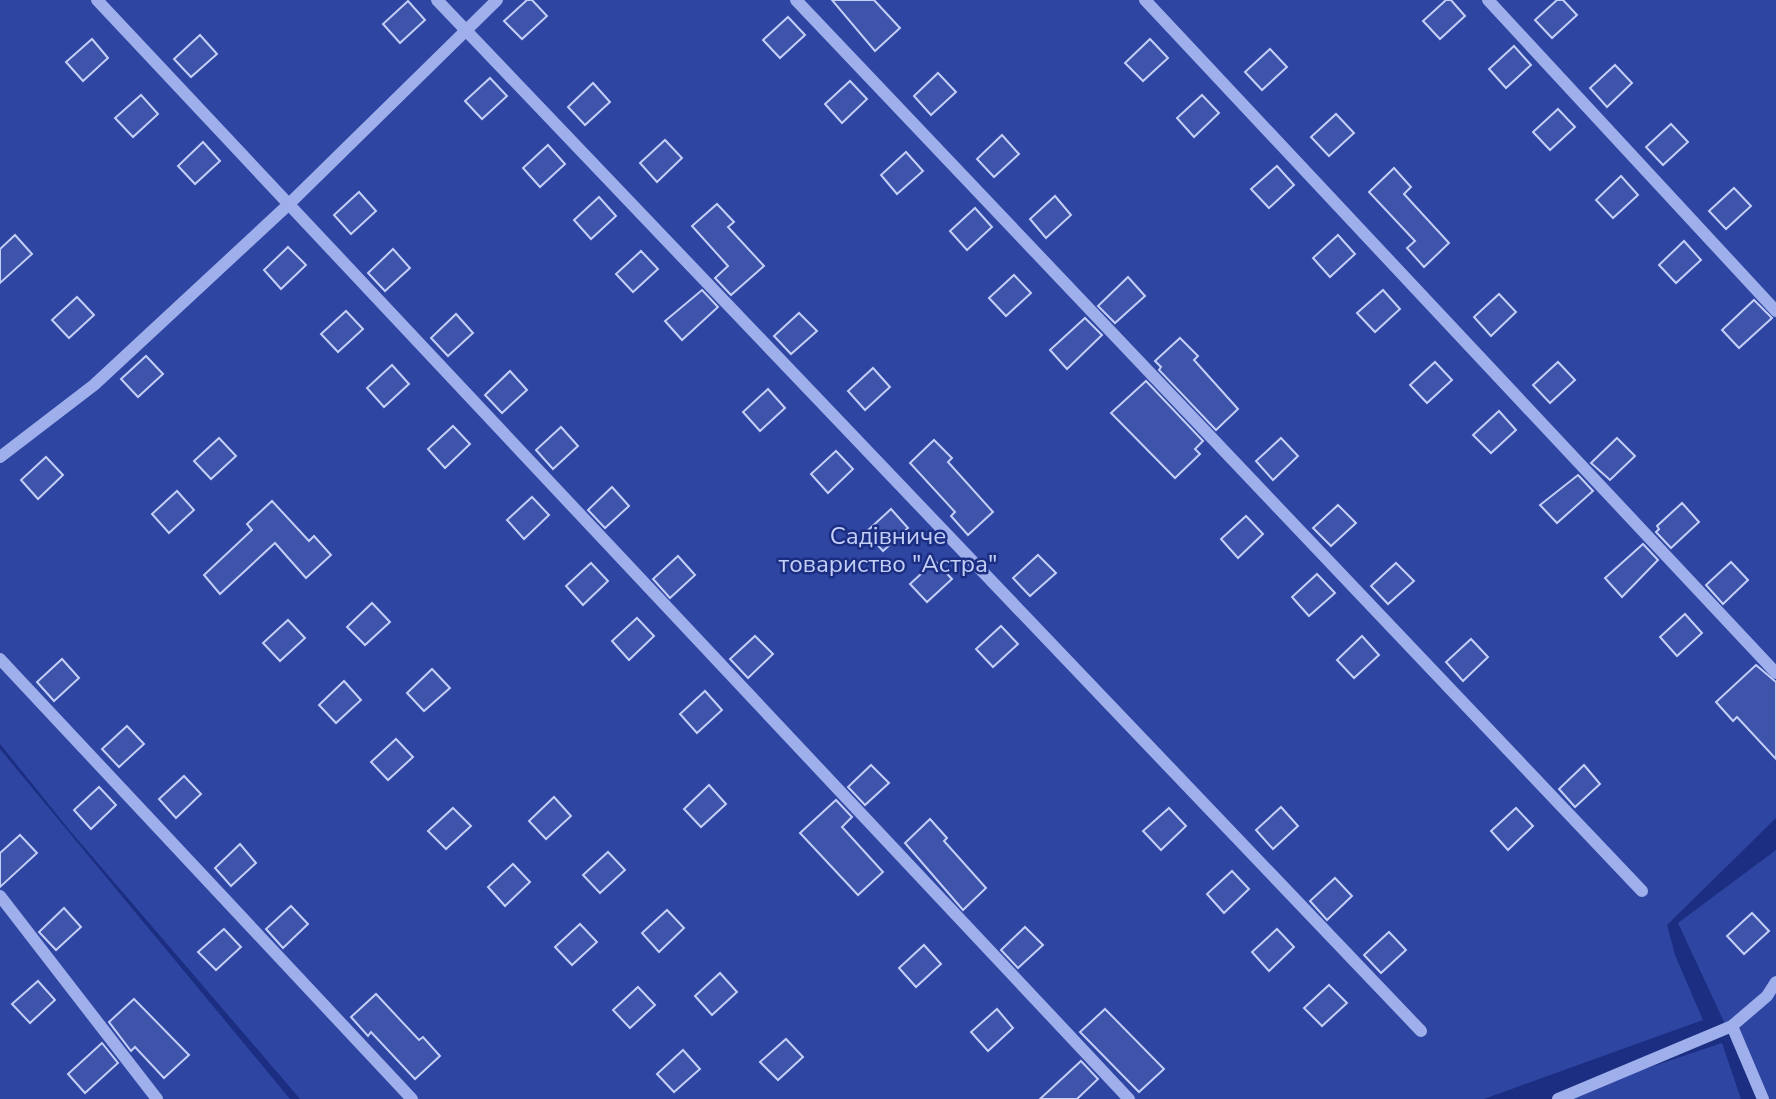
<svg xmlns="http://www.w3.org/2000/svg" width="1776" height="1099" font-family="'Nunito Sans',sans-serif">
<rect width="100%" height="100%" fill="#1b2e82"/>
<g fill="#2e45a1">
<polygon points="0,0 1776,0 1776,818 1667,925 1675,955 1703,1020 1484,1099 300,1099 71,832 0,744"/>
<polygon points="0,749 290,1099 0,1099"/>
<polygon points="1776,850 1776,1099 1760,1099 1678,923"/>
<polygon points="1722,1043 1741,1099 1555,1099"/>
</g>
<g fill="#3e54aa" stroke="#c4cff8" stroke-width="2">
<polygon points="527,0 532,0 547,16 522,39 504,21"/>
<polygon points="832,0 874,0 900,28 875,51"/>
<polygon points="1446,0 1451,0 1465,16 1440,39 1423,21"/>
<polygon points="1557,0 1563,0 1577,15 1552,38 1535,20"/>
<polygon points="408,1 425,20 400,43 383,24"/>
<polygon points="788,17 805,35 780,58 763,40"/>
<polygon points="200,35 217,54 191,77 174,59"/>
<polygon points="92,39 108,58 83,81 66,62"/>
<polygon points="1150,39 1168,58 1143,81 1125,63"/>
<polygon points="1514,46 1531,65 1506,88 1489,69"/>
<polygon points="1270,49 1287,67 1262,90 1245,72"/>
<polygon points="1615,65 1632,83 1607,107 1590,88"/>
<polygon points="938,73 956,92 931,115 914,96"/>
<polygon points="490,78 507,96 482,119 465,101"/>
<polygon points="850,81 867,99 842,123 825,104"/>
<polygon points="593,83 610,102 585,125 568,107"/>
<polygon points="141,95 158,114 133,137 115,118"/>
<polygon points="1202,95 1219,113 1194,137 1177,118"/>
<polygon points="1558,109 1575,127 1550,150 1533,132"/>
<polygon points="1336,114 1354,133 1329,156 1311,137"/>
<polygon points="1671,124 1688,142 1663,165 1646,147"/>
<polygon points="1002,135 1019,154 994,177 977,159"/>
<polygon points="665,140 682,158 657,182 640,163"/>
<polygon points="203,142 220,161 195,184 178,166"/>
<polygon points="548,145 565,164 540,187 523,168"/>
<polygon points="906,152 923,171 897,194 881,175"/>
<polygon points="1277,166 1294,185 1269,208 1251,189"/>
<polygon points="1394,168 1411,187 1404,194 1449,243 1424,267 1407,248 1415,241 1369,192"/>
<polygon points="1621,176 1638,195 1613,218 1596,200"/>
<polygon points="1734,188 1751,206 1726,229 1709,211"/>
<polygon points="359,192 376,211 351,234 334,215"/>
<polygon points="1055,196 1071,215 1046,238 1030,219"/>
<polygon points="599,197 616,216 591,239 574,220"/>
<polygon points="717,204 734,222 728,227 764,266 731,295 715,278 728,266 692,226"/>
<polygon points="975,208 992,227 967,250 950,231"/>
<polygon points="15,235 32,254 0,283 0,249"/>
<polygon points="1338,235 1355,254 1330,277 1313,258"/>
<polygon points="1684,241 1701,260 1676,283 1659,265"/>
<polygon points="288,247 306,265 281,289 264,270"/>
<polygon points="393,249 410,268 385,291 368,273"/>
<polygon points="641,251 658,269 633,292 616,274"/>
<polygon points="1014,275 1031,293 1006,316 989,298"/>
<polygon points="1128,277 1145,296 1115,323 1098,306"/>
<polygon points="702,290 718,307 682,340 665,321"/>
<polygon points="1383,290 1400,309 1375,332 1357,313"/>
<polygon points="1499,294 1516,312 1491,336 1474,317"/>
<polygon points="77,297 94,315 69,338 52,320"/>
<polygon points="1754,300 1772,318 1739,348 1722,330"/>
<polygon points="346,311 363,329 338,352 321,334"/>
<polygon points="799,313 817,331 791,354 774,336"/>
<polygon points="456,314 473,333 448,356 431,338"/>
<polygon points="1085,318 1102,335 1067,369 1050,350"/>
<polygon points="1180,338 1198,356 1194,360 1238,409 1216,430 1159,370 1161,367 1155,361"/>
<polygon points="146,356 163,374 138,397 121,379"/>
<polygon points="1435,362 1452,380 1427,403 1410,385"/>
<polygon points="1558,362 1575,380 1550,403 1533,385"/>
<polygon points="392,365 409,384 384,407 367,388"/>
<polygon points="873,368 890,387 865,410 848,391"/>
<polygon points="510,371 527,390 502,413 485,395"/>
<polygon points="1146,381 1203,441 1195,449 1200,454 1175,478 1111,413"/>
<polygon points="768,389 785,408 760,431 743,412"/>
<polygon points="1499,411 1516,430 1491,453 1473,435"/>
<polygon points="453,426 470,444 445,468 428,449"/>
<polygon points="561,427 578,446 553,469 536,450"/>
<polygon points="219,438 236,456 211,479 194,461"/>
<polygon points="1281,438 1298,456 1273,480 1256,461"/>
<polygon points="1617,438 1635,456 1610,480 1591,463"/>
<polygon points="934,440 952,458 948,462 993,512 968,535 951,516 955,512 910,463"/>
<polygon points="836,451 853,469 828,493 811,474"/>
<polygon points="46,457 63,475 38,499 21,480"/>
<polygon points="1578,475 1593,491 1557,523 1540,505"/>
<polygon points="612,487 629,506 605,528 588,510"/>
<polygon points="177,491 194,510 169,533 152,514"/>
<polygon points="532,497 549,515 524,539 507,520"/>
<polygon points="272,501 309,541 314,536 331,555 306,578 275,543 220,594 204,575 252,530 247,524"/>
<polygon points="1682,503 1699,522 1671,548 1656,532 1659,529 1657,526"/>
<polygon points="1338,505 1356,523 1331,546 1313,528"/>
<polygon points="891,509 908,528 883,551 866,532"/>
<polygon points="1246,516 1263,534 1238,558 1221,539"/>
<polygon points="1643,544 1658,560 1622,597 1605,578"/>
<polygon points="1038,555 1056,573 1030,596 1013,578"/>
<polygon points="678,556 695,575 670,598 653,579"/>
<polygon points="935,561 952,579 927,602 910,584"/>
<polygon points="1731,562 1748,580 1723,604 1706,585"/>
<polygon points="591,563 608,581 583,605 566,586"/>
<polygon points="1396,563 1414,581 1388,604 1371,586"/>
<polygon points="1317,574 1335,593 1309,616 1292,597"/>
<polygon points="372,603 390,622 365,645 347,627"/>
<polygon points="1685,614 1702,633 1677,656 1660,637"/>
<polygon points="637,618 654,636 629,660 612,641"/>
<polygon points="288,620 305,638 280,661 263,643"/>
<polygon points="1001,626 1018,644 993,667 976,649"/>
<polygon points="755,636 773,654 748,678 730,659"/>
<polygon points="1362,636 1379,655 1354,678 1337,660"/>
<polygon points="1471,639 1488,657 1463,681 1446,662"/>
<polygon points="62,659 79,678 54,701 37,682"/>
<polygon points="1756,665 1776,682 1776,759 1737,717 1733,721 1716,702"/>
<polygon points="432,669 450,688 424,711 407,693"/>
<polygon points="344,681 361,700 336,723 319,705"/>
<polygon points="705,691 722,710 697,733 680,714"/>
<polygon points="127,726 144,744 119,767 102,749"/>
<polygon points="396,739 413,757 388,780 371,762"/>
<polygon points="871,765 889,783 865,805 848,787"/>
<polygon points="1584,765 1600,784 1575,807 1559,789"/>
<polygon points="184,776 201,794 176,818 159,799"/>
<polygon points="709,785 726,804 701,827 684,809"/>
<polygon points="99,787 116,805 91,829 74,810"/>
<polygon points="554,797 571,816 546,839 529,821"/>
<polygon points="836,800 852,817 842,827 883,872 858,895 800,833"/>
<polygon points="1281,807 1298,826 1273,849 1256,830"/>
<polygon points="453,808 471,826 446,849 428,831"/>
<polygon points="1169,808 1186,826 1161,850 1143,831"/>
<polygon points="1516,808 1533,826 1508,850 1491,831"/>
<polygon points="930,819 947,838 944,841 986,888 963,910 905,843"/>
<polygon points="20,835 37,853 0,887 0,853"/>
<polygon points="240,844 256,863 231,886 215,868"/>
<polygon points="608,852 625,870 600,893 583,875"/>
<polygon points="513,864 530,882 505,906 488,887"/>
<polygon points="1232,871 1249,889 1224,913 1207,894"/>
<polygon points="1335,878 1352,896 1327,920 1310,901"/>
<polygon points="291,906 308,924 283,948 266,929"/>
<polygon points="64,908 81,927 56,950 39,932"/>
<polygon points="667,910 684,928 659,952 642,933"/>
<polygon points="1752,913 1769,931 1744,954 1727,936"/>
<polygon points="580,924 597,942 572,965 555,947"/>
<polygon points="1025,927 1043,945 1018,968 1001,950"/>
<polygon points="224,929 241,947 216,970 198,952"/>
<polygon points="1277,929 1294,947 1269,971 1252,952"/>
<polygon points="1389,932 1406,950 1381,973 1364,955"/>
<polygon points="924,945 941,964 916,987 899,968"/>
<polygon points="720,973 737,992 712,1015 695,996"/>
<polygon points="38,981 55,1000 30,1023 12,1004"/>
<polygon points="1329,985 1347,1003 1322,1026 1304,1008"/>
<polygon points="638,987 655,1005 630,1028 613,1010"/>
<polygon points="376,994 419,1040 423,1037 440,1056 415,1079 371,1032 368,1036 351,1017"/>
<polygon points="134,999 189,1055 164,1078 135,1047 131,1051 109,1022"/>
<polygon points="997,1009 1013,1028 988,1051 971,1032"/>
<polygon points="1105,1009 1164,1069 1139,1092 1080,1032"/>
<polygon points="786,1039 803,1057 778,1080 760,1062"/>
<polygon points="102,1043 118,1063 85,1093 68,1074"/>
<polygon points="683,1050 700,1069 674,1092 657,1074"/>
<polygon points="1081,1061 1098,1079 1077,1099 1040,1099"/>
</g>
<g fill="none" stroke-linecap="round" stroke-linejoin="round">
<g stroke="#9fafeb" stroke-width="12">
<polyline points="97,0 1129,1099"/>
<polyline points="437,0 1421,1031"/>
<polyline points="796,0 1642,891"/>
<polyline points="1145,0 1776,673"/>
<polyline points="1488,0 1776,311"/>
<polyline points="0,457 94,385 288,205 497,0"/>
<polyline points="0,659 412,1099"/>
<polyline points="0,896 157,1099"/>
<polyline points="1732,1026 1763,1099"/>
<polyline points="1558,1099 1732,1026 1767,996 1776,982"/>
</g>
</g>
<g text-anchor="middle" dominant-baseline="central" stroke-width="5" stroke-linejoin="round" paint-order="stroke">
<g font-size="24" fill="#c4cff8" stroke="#1b2e82">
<text x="888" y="536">Садівниче<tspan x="888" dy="28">товариство "Астра"</tspan></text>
</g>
</g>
</svg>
